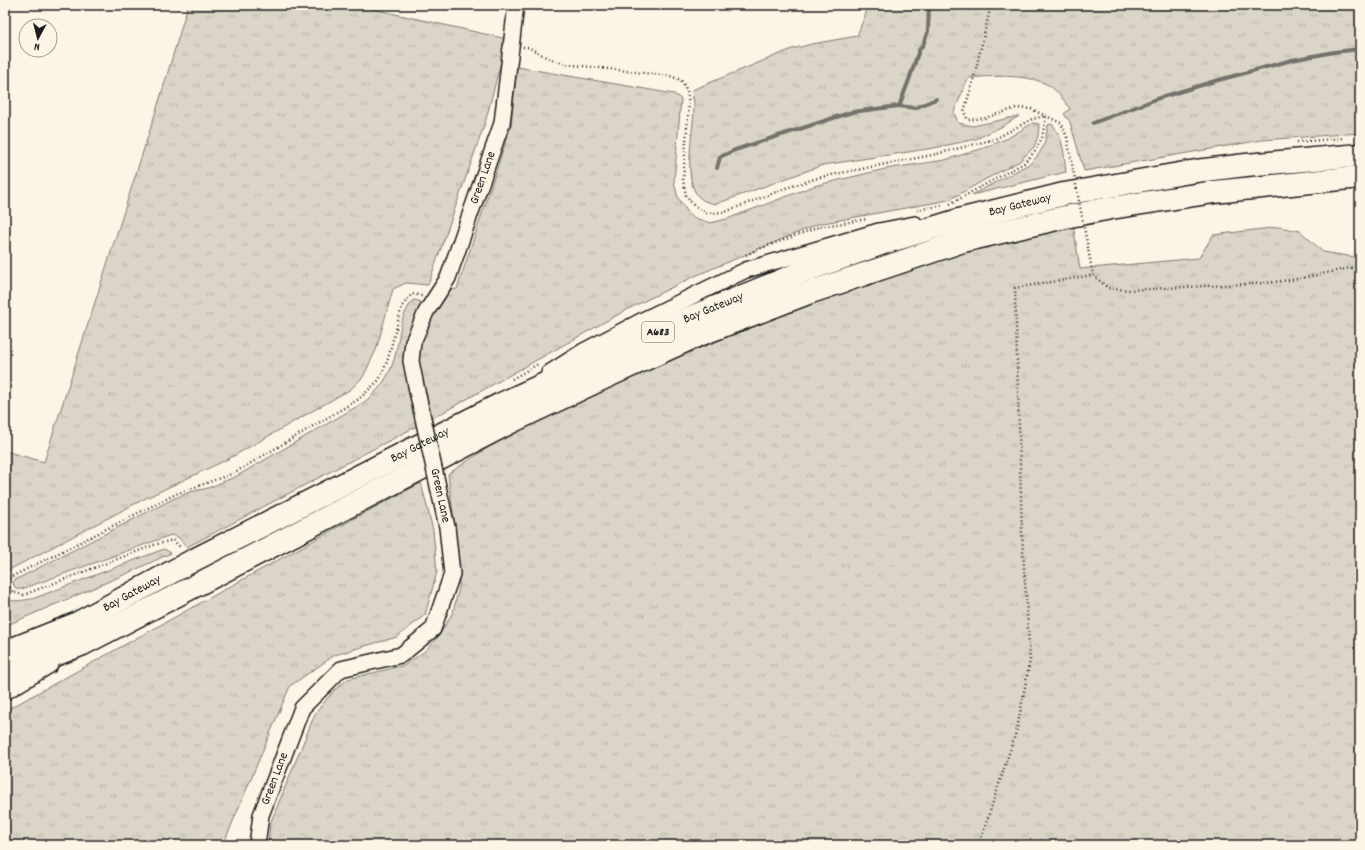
<svg xmlns="http://www.w3.org/2000/svg" width="1365" height="850" font-family="Dekko,sans-serif">
<defs>
<pattern id="grass-tufts" width="24" height="20" patternUnits="userSpaceOnUse"><rect width="24" height="20" fill="#dbd5c8"/><path d="M3 7l-1-3M5 7V3M7 7l1-3M15 17l-1-3M17 17v-4M19 17l1-3" fill="none" stroke="#bbb6ab"/></pattern>
</defs>
<rect width="100%" height="100%" fill="#fcf5e5"/>
<filter id="ink" filterUnits="userSpaceOnUse"><feTurbulence type="fractalNoise" baseFrequency=".025" numOctaves="2"/><feDisplacementMap in="SourceGraphic" scale="8" xChannelSelector="R" yChannelSelector="G"/><feConvolveMatrix kernelMatrix="1 2 1 2 8 2 1 2 1" color-interpolation-filters="sRGB"/></filter>
<g filter="url(#ink)">
<g fill="url(#grass-tufts)" stroke="#7c7872">
<polygon points="188,5 355,5 507,39 485,123 428,285 406,283 393,289 376,350 363,377 351,389 230,458 148,497 5,572 5,451 44,462 162,92"/>
<path d="M869,5H1360V133L1262,140L1084,171L1070,122L1064,114L1070,109C1063,99 1056,88 1044,83C1026,74 988,76 968,78L954,112L958,123L973,126L1019,116L1003,126L976,139L934,148L823,165L716,204C710,203 704,202 699,197C681,179 695,127 694,102C693,98 692,94 692,90L792,49L812,44L857,36Z"/>
<path d="M517,67L674,94L681,99L674,182L678,198L687,211L695,218L710,223L727,219L814,186L885,169L945,160L984,148L1008,138L1033,123L1039,124L1038,136L1034,147L1020,161L986,179L949,200L818,224L695,276L628,309L433,418C428,400 413,362 418,344C423,324 437,307 447,290L457,289L511,126Z"/>
<path d="M1052,124C1064,138 1064,155 1066,172L972,195L1031,163C1044,150 1045,143 1048,125Z"/>
<polygon points="1073,224 1080,269 1199,258 1213,235 1279,227 1300,231 1323,252 1360,258 1360,845 268,845 270,824 315,714 333,691 348,679 405,665 425,651 439,636 453,612 459,588 459,561 448,474 502,438 634,373 705,346 763,321 824,298 993,242"/>
<path d="M413,300L419,301L422,305L405,350L404,366L417,426L187,547L178,537L171,535L22,589H17L14,586L13,581L173,499L190,492L208,488L237,476L363,403C379,391 390,376 395,356C401,333 398,320 413,300Z"/>
<polygon points="421,483 433,530 437,572 425,615 397,637 365,646 335,655 290,686 226,838 226,845 5,845 5,710 14,706 336,528"/>
<path d="M164,549L171,553L126,574L5,626V598C13,603 23,600 32,599Z"/>
</g>
<g fill="none" stroke-linecap="round" stroke-linejoin="round">
<g stroke="#75726c" stroke-width="4">
<polyline points="899,106 915,108 936,99"/>
<polyline points="1093,123 1162,97 1215,81 1292,60 1334,52 1360,49"/>
<polyline points="717,168 720,157 735,150 852,112 899,106 909,80 919,50 923,45 928,31 929,5"/>
</g>
<defs>
<g id="minor">
<polyline points="549,373 582,352 647,318 746,270 879,231 915,224"/>
<path id="s1" d="M417,391L411,361L413,342L426,312L448,278L502,123L516,5"/>
<polyline points="5,692 50,665"/>
<path id="s2" d="M257,845L261,815L302,708L341,669L401,655L433,629L452,574L447,527"/>
</g>
<g id="highway">
<path id="s3" d="M5,652L76,624L192,561L501,404L689,318L802,272L884,243L959,220L1064,194L1196,171L1246,165L1360,155"/>
<polyline points="5,674 83,644 513,421 608,376 694,337 808,293 963,241 1065,217 1111,208 1214,192 1360,177"/>
</g>
</defs>
<use href="#minor" stroke="#1c1c1c" stroke-width="18"/>
<use href="#highway" stroke="#1c1c1c" stroke-width="25"/>
<g stroke="#1c1c1c" stroke-width="2.5" stroke-dasharray="1 3" stroke-linecap="butt">
<polyline points="991,5 974,77 964,112 968,120 985,118 1016,108 1031,109 1061,123 1067,137"/>
<polyline points="523,47 528,47 544,56 565,64 670,76 681,80 687,91 689,104 683,180 686,195 694,206 707,213 725,212 786,188 821,177 937,154 995,139 1032,119 1046,116"/>
<polyline points="1297,142 1344,138"/>
<polyline points="950,204 1024,163 1035,151 1042,138 1046,116"/>
<polyline points="917,210 944,205"/>
<polyline points="746,255 756,250 819,227 867,219"/>
<polyline points="512,379 538,364"/>
<polyline points="5,580 176,494 234,473 359,399 379,380 387,362 402,306 412,294 422,296"/>
<polyline points="5,581 13,592 23,595 154,545 173,540 181,548"/>
<polyline points="979,845 1017,729 1030,660 1022,535 1015,288 1093,275 1108,288 1127,290 1266,283 1297,279 1360,266"/>
</g>
<use href="#minor" stroke="#fcf5e5" stroke-width="15"/>
<use href="#highway" stroke="#fcf5e5" stroke-width="22"/>
<defs>
<g id="minor-bridge">
<path id="s4" d="M417,391L447,527"/>
</g>
</defs>
<use href="#minor-bridge" stroke="#1c1c1c" stroke-width="18" stroke-linecap="butt"/>
<polyline stroke="#1c1c1c" stroke-width="2.5" stroke-dasharray="1 3" stroke-linecap="butt" points="1067,137 1093,275"/>
<use href="#minor-bridge" stroke="#fcf5e5" stroke-width="15"/>
</g>
</g>
<g text-anchor="middle" dominant-baseline="central" stroke-width="3" stroke-linejoin="round" paint-order="stroke">
<rect fill="#fcf5e5" stroke="#5f5d58" stroke-width="1" x="642" y="322" width="32" height="20" rx="3"/>
<g font-size="12" font-weight="bold" fill="#1c1c1c">
<text x="658" y="332">A683</text>
</g>
<g font-size="13" fill="#1c1c1c" stroke="#fcf5e5">
<text stroke="none"><textPath href="#s1" startOffset="229">Green Lane</textPath></text>
<text stroke="none"><textPath href="#s3" startOffset="1112">Bay Gateway</textPath></text>
<text stroke="none"><textPath href="#s3" startOffset="788">Bay Gateway</textPath></text>
<text stroke="none"><textPath href="#s3" startOffset="464">Bay Gateway</textPath></text>
<text stroke="none"><textPath href="#s4" startOffset="107">Green Lane</textPath></text>
<text stroke="none"><textPath href="#s3" startOffset="140">Bay Gateway</textPath></text>
<text stroke="none"><textPath href="#s2" startOffset="69">Green Lane</textPath></text>
</g>
</g>
<rect width="1365" height="850" fill="none" stroke="#fcf5e5" stroke-width="20"/>
<rect x="10" y="10" width="1345" height="830" fill="none" stroke="#1c1c1c" stroke-width="1.5" filter="url(#ink)"/>
<g transform="translate(38 38) rotate(187)"><circle r="19" fill="#fcf5e5" stroke="#a29e95"/>
<path d="M0-3L7 15L0 10L-7 15Z" fill="#1c1c1c"/>
<text y="-6" font-size="11" font-weight="bold" text-anchor="middle" fill="#1c1c1c">N</text>
</g>
</svg>
